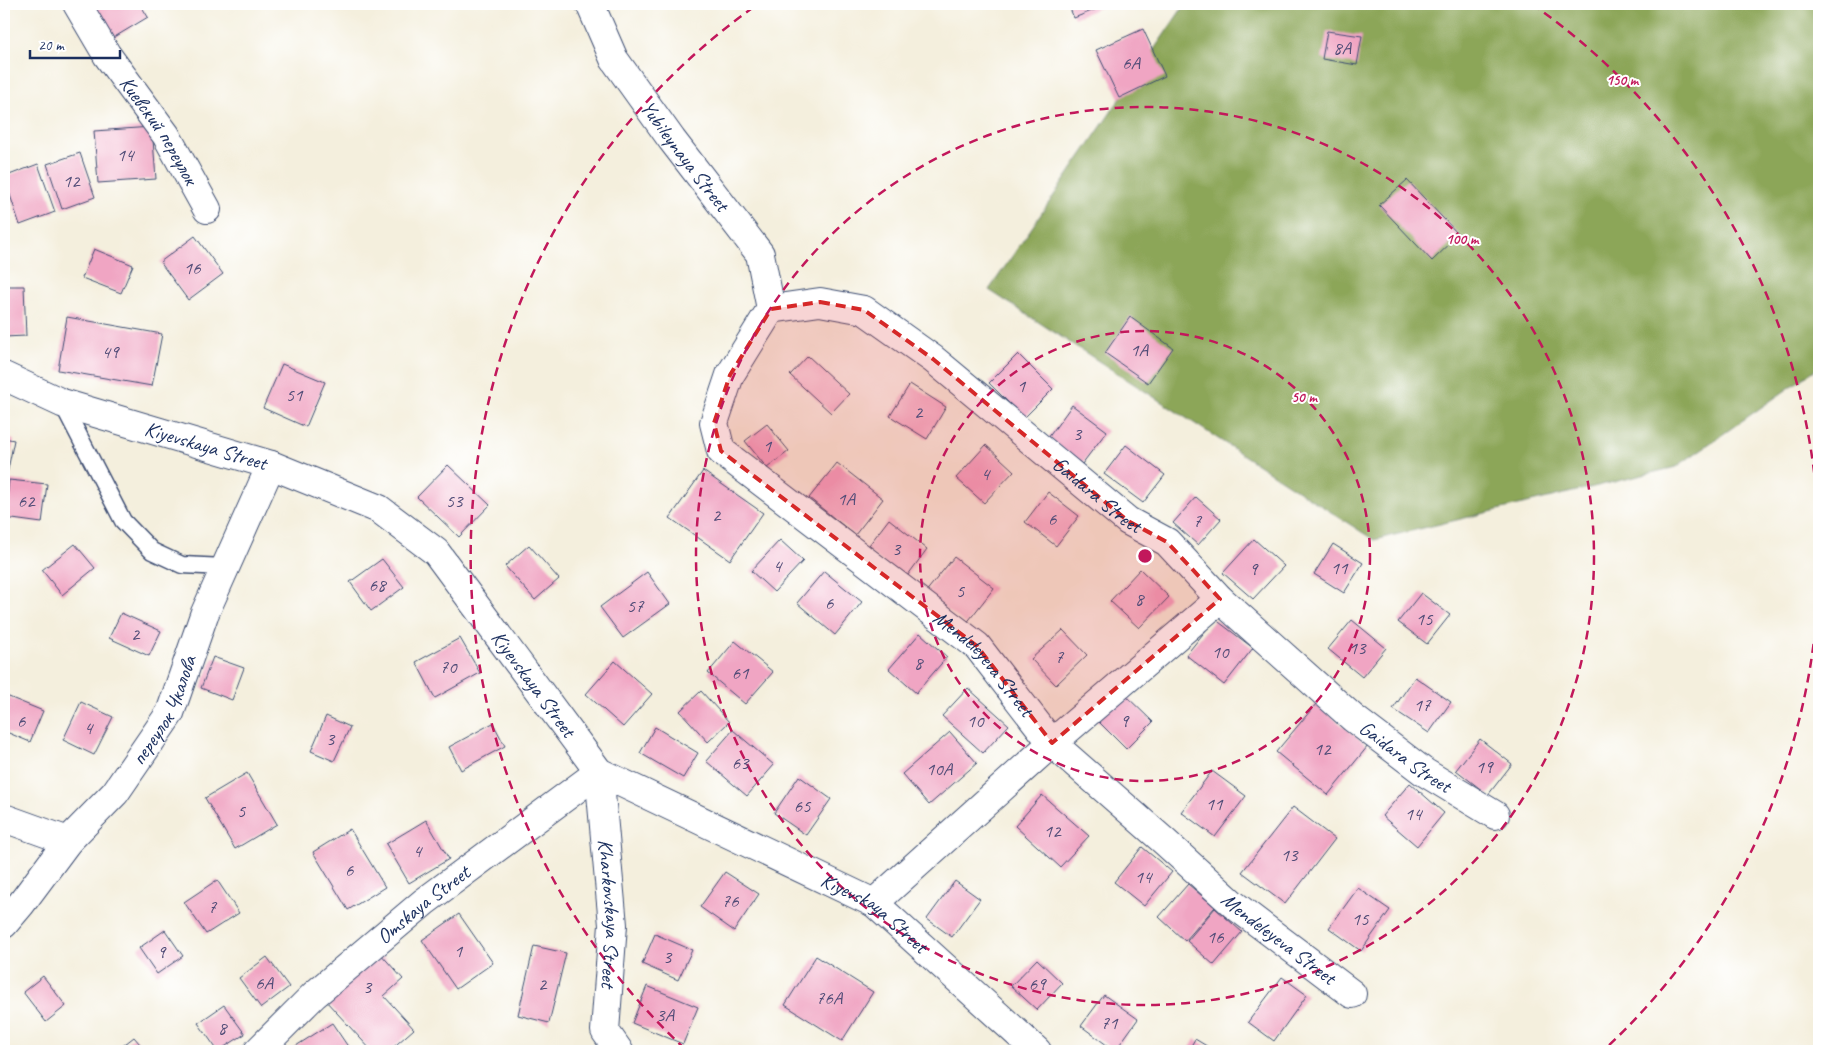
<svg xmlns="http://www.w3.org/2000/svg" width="1823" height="1055" font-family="Caveat,sans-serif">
<rect width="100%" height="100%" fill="#fff"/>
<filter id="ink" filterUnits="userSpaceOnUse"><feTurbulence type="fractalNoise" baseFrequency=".02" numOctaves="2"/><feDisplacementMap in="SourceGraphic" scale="10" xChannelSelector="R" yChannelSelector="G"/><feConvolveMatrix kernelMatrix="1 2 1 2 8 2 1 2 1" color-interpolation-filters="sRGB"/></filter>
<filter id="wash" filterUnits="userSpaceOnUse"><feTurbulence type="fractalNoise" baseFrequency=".0096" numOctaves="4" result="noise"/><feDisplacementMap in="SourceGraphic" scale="20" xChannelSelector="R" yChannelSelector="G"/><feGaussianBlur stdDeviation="1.12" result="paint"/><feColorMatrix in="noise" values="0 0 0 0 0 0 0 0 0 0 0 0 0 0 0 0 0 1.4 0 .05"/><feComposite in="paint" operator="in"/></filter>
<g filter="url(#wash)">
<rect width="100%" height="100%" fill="#f4efdd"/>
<polygon fill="#8ca659" stroke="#546a5c" points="1185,4 1819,4 1819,367 1676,467 1374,540 989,290"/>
<g id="blocks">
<g fill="#f0a5c3">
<polygon points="93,4 140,4 148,17 113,38"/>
<polygon points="1068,4 1109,4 1074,18"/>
<polygon points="1143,29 1165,76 1119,98 1096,50"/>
<polygon points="1327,31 1362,36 1357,65 1322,59"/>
<polygon points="152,127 156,179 98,183 94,131"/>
<polygon points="80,153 95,197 62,209 47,164"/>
<polygon points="38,164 55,212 20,225 4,177"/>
<polygon points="1407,180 1459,235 1432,261 1379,205"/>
<polygon points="195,236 223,274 188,300 160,262"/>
<polygon points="94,249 133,265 121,293 82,278"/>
<polygon points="4,286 24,286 26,336 4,337"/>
<polygon points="67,317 162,334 152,386 58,370"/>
<polygon points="1130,317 1173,348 1148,383 1105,353"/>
<polygon points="1018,354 1053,389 1024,418 989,383"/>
<polygon points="808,356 849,394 831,413 790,375"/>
<polygon points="282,364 325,382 306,427 263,408"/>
<polygon points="910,384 946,407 927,439 890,416"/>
<polygon points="1072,405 1107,431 1082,464 1048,438"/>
<polygon points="767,424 789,451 767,468 745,441"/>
<polygon points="4,438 14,440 5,484 4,484"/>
<polygon points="986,445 1014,471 984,503 956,478"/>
<polygon points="1126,445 1165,475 1143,503 1104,474"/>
<polygon points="837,463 883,499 855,535 809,498"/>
<polygon points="448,465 490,505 459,537 417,497"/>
<polygon points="703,471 763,513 730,560 670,518"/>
<polygon points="9,480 47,484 42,523 5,518"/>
<polygon points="1048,492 1079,516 1056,546 1025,522"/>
<polygon points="1196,497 1221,519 1198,545 1173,523"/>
<polygon points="889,519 927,549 905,579 866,549"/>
<polygon points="1254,539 1284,566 1253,599 1223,573"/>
<polygon points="780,540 803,561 774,592 751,571"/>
<polygon points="75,544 95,568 62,595 42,570"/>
<polygon points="1333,544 1363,563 1344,593 1314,574"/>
<polygon points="529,545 559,579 535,600 505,566"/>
<polygon points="954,557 994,588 966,624 925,593"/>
<polygon points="382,559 404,587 371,611 350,582"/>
<polygon points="1140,569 1169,597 1139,628 1110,601"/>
<polygon points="824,571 862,602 835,635 797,603"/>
<polygon points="647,572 670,604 623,638 600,607"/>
<polygon points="1421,593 1450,615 1427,644 1398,622"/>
<polygon points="121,613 161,631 149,656 109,638"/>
<polygon points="1215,619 1253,648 1224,685 1186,655"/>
<polygon points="1352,620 1386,648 1362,677 1328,649"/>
<polygon points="1063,630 1087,655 1056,685 1031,659"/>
<polygon points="920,633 947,657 916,693 889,669"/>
<polygon points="460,638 480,673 435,698 416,662"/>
<polygon points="735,641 773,672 745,704 708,673"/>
<polygon points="213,657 244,668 232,700 201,688"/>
<polygon points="615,661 652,694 623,727 586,694"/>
<polygon points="1415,677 1451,702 1429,733 1393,709"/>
<polygon points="968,688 1009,725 983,753 942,716"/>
<polygon points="701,691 729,722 708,742 680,711"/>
<polygon points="1122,692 1153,722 1126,749 1096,719"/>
<polygon points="4,695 43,711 30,742 4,731"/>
<polygon points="81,702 113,717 94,755 63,740"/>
<polygon points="1316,704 1368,746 1328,795 1276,752"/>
<polygon points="326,716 350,727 334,761 311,751"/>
<polygon points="493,723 505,746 461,770 449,747"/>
<polygon points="655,727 698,753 683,778 640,753"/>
<polygon points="733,730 774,765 747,796 706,761"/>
<polygon points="950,732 977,763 929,805 902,774"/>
<polygon points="1480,739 1512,764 1488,795 1456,770"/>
<polygon points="1212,771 1246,796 1215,837 1181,812"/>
<polygon points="247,773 277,824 235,849 205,798"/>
<polygon points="799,776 831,799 806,835 774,813"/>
<polygon points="1410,783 1444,813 1417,846 1382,816"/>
<polygon points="1042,795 1089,836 1060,867 1015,826"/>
<polygon points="1293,807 1335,839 1285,904 1242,872"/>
<polygon points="426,820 449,859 409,883 386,844"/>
<polygon points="350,829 385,887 348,910 313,852"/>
<polygon points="1142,847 1172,872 1144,906 1114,882"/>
<polygon points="725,872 759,894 734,931 700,907"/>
<polygon points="217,880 239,913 206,934 184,902"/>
<polygon points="955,881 980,899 952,937 927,919"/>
<polygon points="1188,884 1215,907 1185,941 1159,917"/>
<polygon points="1358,888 1390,910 1361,951 1329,928"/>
<polygon points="1215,908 1242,932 1214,965 1187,941"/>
<polygon points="459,914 493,963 456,989 422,940"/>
<polygon points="165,930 183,956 157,974 139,948"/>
<polygon points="655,934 692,950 678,980 642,964"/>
<polygon points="534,946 566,953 549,1023 518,1015"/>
<polygon points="379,952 403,979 384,996 414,1029 389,1051 372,1051 325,1000"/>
<polygon points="816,956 873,992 842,1041 785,1005"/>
<polygon points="267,957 289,987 261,1008 239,978"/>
<polygon points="1037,959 1062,983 1037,1010 1011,986"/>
<polygon points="43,976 66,1006 46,1022 23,992"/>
<polygon points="1282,977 1307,995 1274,1041 1248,1022"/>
<polygon points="647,986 698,1007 683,1044 632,1023"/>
<polygon points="1104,995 1138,1019 1115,1051 1081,1026"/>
<polygon points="224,1005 245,1034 218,1051 198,1023"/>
<polygon points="332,1023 351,1051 288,1051"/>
<polygon points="134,1037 146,1051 116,1051"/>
<polygon points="1195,1039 1215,1051 1188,1051"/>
</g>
</g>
</g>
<g filter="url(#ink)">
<use href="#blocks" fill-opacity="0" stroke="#3c4c71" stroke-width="1"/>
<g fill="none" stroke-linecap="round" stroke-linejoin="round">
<defs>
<polyline id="lane" points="62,403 123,521 152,551 182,565 225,567"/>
<g id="street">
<path id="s1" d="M77,4L107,55L166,135L207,209"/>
<path id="s2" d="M590,4L614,59L672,140L760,254L771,309"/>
<path id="s3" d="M771,309L730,375L714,423L721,451L977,646L1052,743L1165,842L1233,904L1352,994"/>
<path id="s4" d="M771,309L820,302L864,310L933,359L1128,521L1167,542L1220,599L1353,718L1424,772L1495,815"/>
<path id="s5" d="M4,376L62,403L271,465L379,509L436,552L599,772L874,903L1037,1051"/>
<path id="s6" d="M599,772L613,925L605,1031L619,1051"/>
<polyline points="4,818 68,841"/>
<polyline points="874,903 1052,743 1220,599"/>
<path id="s7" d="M4,924L21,904L68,841L115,793L170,713L204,615L271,465"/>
<path id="s8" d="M258,1051L314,995L424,902L599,772"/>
</g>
</defs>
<use href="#lane" stroke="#3c4c71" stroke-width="19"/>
<use href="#street" stroke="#3c4c71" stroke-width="30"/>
<use href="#lane" stroke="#fff" stroke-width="16"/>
<use href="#street" stroke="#fff" stroke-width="28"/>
</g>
</g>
<path fill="#d62828" fill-opacity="0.2" stroke="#d62828" stroke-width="4" stroke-dasharray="10 6" stroke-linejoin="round" d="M820,302L864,310L933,359L1128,521L1167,542L1220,599L1052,743L977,646L721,451L714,423L730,375L771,309Z"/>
<g fill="none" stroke="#c2185b" stroke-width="2.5" stroke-dasharray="9 6">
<circle cx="1145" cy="556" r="225"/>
<circle cx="1145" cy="556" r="449"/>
<path d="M685 1049A674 674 0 0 1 758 4M1532 4A674 674 0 0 1 1605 1049"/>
</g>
<g text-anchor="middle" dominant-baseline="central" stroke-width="4" stroke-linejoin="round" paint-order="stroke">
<g font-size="19" fill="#504c77">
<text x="1342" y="48">8А</text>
<text x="1131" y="63">6А</text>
<text x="125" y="155">14</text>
<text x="71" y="181">12</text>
<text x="192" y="268">16</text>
<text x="1139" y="350">1А</text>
<text x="110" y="352">49</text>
<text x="1021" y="386">1</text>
<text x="294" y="395">51</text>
<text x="918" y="412">2</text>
<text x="1077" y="434">3</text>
<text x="767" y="446">1</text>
<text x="985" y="474">4</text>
<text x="846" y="499">1А</text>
<text x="26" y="501">62</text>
<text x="454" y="501">53</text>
<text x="716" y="515">2</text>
<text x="1052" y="519">6</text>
<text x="1197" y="521">7</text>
<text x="896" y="549">3</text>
<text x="777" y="566">4</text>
<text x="1339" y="568">11</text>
<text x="1253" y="569">9</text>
<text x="377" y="585">68</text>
<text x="960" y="591">5</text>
<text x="1139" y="599">8</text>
<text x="829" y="603">6</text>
<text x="635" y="606">57</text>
<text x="1424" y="619">15</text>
<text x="135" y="634">2</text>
<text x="1357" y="648">13</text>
<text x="1220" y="652">10</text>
<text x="1059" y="657">7</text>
<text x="918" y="663">8</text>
<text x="448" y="667">70</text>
<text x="740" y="673">61</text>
<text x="1422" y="705">17</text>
<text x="21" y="721">6</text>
<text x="975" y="721">10</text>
<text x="1124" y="721">9</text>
<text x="88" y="728">4</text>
<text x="330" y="739">3</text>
<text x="1322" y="749">12</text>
<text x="740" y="763">63</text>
<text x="1484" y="767">19</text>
<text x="939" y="769">10А</text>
<text x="1214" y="804">11</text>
<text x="802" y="806">65</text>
<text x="241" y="811">5</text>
<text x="1413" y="814">14</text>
<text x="1052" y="831">12</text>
<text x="417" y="851">4</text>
<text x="1289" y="855">13</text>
<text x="349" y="870">6</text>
<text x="1143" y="877">14</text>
<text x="730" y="901">76</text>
<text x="212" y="907">7</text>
<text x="1360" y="919">15</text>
<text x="1215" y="937">16</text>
<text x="458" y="951">1</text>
<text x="161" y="952">9</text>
<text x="667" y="957">3</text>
<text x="264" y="983">6А</text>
<text x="542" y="984">2</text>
<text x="1037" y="984">69</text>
<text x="367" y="987">3</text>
<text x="829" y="998">76А</text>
<text x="665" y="1015">3А</text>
<text x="1109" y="1023">71</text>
<text x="222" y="1028">8</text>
</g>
<g font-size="21" fill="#1b2f5e" stroke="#fff">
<text stroke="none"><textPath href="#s1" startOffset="151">Киевский переулок</textPath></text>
<text stroke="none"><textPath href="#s2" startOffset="180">Yubileynaya Street</textPath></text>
<text stroke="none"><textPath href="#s5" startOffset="214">Kiyevskaya Street</textPath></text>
<text stroke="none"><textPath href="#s4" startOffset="392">Gaidara Street</textPath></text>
<text stroke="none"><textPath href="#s3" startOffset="496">Mendeleyeva Street</textPath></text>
<text stroke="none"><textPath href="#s5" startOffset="634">Kiyevskaya Street</textPath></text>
<text stroke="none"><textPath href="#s7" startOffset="269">переулок Чкалова</textPath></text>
<text stroke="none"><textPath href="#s4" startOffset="798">Gaidara Street</textPath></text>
<text stroke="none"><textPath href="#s8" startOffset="221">Omskaya Street</textPath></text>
<text stroke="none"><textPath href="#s6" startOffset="142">Kharkovskaya Street</textPath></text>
<text stroke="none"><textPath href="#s5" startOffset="1054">Kiyevskaya Street</textPath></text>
<text stroke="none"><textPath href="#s3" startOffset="901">Mendeleyeva Street</textPath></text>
</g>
</g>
<circle cx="1145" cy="556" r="8" fill="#c2185b" stroke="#fff" stroke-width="2.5"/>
<g font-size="15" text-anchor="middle" font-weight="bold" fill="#c2185b" stroke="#fff" stroke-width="4" stroke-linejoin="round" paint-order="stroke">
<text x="1622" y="85">150 m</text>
<text x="1462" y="244">100 m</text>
<text x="1304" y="402">50 m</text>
</g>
<rect width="1823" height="1055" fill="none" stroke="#fff" stroke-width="20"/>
<path d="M30 50v8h90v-8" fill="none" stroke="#1b2f5e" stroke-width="2.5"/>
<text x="38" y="50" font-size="15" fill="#1b2f5e" stroke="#ffffff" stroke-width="4" paint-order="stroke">20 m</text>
</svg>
